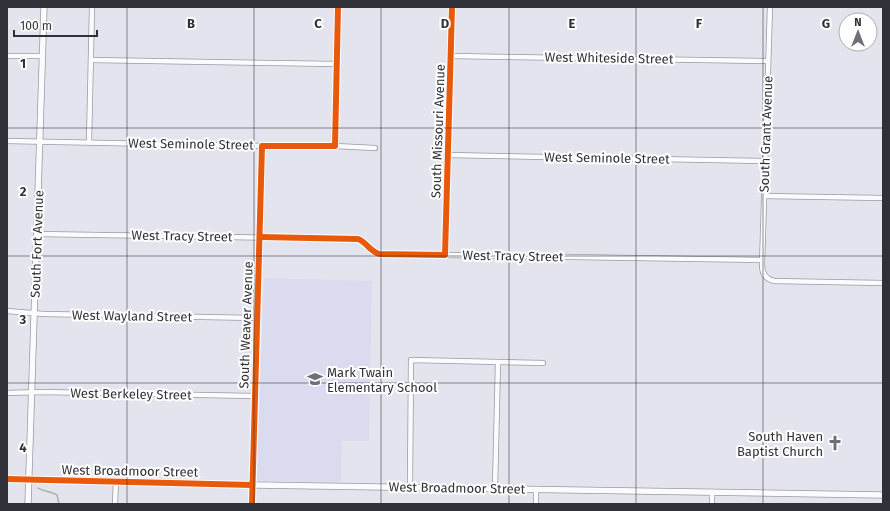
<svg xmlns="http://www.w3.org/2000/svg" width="890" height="511" font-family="'Fira Sans',sans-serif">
<rect width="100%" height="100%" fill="#e4e4ef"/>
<polygon fill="#dbdbef" points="264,278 372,281 369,441 342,441 341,482 264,481 258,479 257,475"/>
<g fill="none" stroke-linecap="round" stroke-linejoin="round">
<path stroke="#b0b09d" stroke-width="1.5" d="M38,488C44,492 51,491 57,495L59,504"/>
<defs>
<g id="minor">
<path d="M770,7L762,265C762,273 765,279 774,281L883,283"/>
<polyline points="7,56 42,56"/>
<polyline points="451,56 768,61"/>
<polyline points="91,60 337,64"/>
<polyline points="7,141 262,146 335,146 375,148"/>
<polyline points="89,142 92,7"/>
<polyline points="335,146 338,7"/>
<polyline points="448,155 766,161"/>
<polyline points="764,196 883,198"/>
<path d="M37,234L358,239C368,243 371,253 382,254L762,260"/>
<polyline points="445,255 452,7"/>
<polyline points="7,311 44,314 257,318"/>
<polyline points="7,393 40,392 255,396"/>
<polyline points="410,487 411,360 543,363"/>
<polyline points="495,488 498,362"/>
<polyline points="115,504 116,481"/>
<polyline points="252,504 262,146"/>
<polyline points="536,504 536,489"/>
<polyline points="712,504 712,492"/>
</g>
<g id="tertiary">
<polyline points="7,479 252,485 883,495"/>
<polyline points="28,504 44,7"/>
</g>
</defs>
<use href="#minor" stroke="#9a9aa2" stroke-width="6"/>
<use href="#tertiary" stroke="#9a9aa2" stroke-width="7"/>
<use href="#minor" stroke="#fbfbfd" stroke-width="4.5"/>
<use href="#tertiary" stroke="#fbfbfd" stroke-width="5.5"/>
<defs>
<g id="cycleway">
<path d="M260,237L358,239C366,242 370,251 379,254L445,255L452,7"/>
<polyline points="7,479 252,485"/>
<polyline points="252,504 262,146 335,146 338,7"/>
</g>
</defs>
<use href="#cycleway" stroke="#fff" stroke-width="8"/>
<use href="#cycleway" stroke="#e8590c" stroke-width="6"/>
</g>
<path fill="none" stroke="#303038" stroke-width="1" stroke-opacity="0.55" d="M127,7V504M254,7V504M381,7V504M509,7V504M636,7V504M763,7V504M7,128H883M7,256H883M7,383H883"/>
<defs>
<symbol id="school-bare" viewBox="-9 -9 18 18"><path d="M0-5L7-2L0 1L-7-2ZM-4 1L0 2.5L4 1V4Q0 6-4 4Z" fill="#6f6f78" stroke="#fff" stroke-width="2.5" paint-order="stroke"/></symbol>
<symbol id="church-bare" viewBox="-9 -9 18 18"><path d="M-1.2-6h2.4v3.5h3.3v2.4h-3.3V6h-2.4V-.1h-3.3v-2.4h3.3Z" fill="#6f6f78" stroke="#fff" stroke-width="2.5" paint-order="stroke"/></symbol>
</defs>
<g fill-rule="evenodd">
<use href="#school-bare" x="304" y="368" width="22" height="22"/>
<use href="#church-bare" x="824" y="432" width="22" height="22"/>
</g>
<g text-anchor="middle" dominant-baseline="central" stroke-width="4" stroke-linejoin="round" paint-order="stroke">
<g font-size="13" fill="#303038" stroke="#fff">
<text transform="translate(609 58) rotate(1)">West Whiteside Street</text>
<text transform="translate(438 131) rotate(-88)">South Missouri Avenue</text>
<text transform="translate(766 134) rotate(-88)">South Grant Avenue</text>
<text transform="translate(191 144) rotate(1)">West Seminole Street</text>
<text transform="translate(607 158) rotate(1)">West Seminole Street</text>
<text transform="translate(182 236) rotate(1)">West Tracy Street</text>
<text transform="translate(37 244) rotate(-88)">South Fort Avenue</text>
<text transform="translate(513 256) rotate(1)">West Tracy Street</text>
<text transform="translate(132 316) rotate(1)">West Wayland Street</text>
<text transform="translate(246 325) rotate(-88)">South Weaver Avenue</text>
<text transform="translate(131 394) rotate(1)">West Berkeley Street</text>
<text transform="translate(130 471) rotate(1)">West Broadmoor Street</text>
<text transform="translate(457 488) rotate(1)">West Broadmoor Street</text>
</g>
<g font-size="13" fill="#303038" stroke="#fff" text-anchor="start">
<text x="327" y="372">Mark Twain<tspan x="327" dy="15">Elementary School</tspan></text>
<text x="823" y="436" text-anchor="end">South Haven<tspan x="823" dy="15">Baptist Church</tspan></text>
</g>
</g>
<g font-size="13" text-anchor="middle" font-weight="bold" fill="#303038" stroke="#fff" stroke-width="4" stroke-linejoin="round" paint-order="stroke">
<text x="191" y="28">B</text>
<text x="318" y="28">C</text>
<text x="445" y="28">D</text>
<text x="572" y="28">E</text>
<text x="699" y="28">F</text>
<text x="826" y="28">G</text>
<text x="23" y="68">1</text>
<text x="23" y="196">2</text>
<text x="23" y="324">3</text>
<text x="23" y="452">4</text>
</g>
<rect width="890" height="511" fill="none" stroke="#303038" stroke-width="16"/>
<g transform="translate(858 32)"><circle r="19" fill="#ffffff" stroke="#acacaf"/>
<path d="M0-3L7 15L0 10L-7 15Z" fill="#6f6f78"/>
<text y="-6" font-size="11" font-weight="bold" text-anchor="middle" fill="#303038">N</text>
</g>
<path d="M14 30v6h83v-6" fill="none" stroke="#303038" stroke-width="2"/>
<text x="20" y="30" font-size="12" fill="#303038" stroke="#ffffff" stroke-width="3" paint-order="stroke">100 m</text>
</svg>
